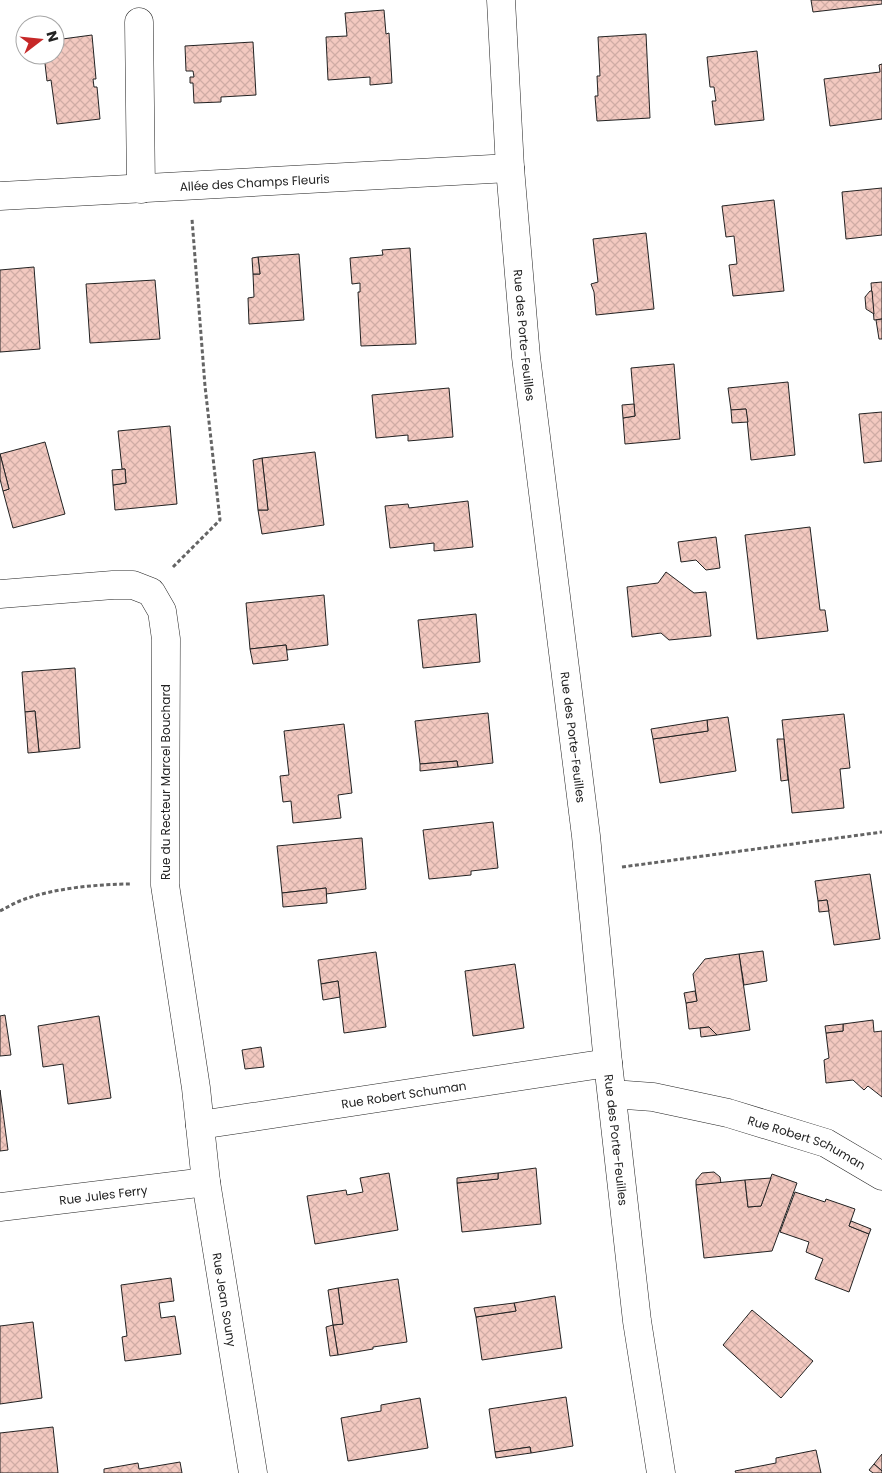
<svg xmlns="http://www.w3.org/2000/svg" width="882" height="1473" font-family="Poppins,sans-serif">
<defs>
<pattern id="building-cross-hatch" width="8" height="8" patternUnits="userSpaceOnUse" patternTransform="scale(1.25)"><rect width="8" height="8" fill="#f3c9c0"/><path d="M0 0l8 8M0 8l8-8" fill="none" stroke="#d0aca5"/></pattern>
</defs>
<rect width="100%" height="100%" fill="#fff"/>
<g fill="url(#building-cross-hatch)" stroke="#222">
<polygon points="811,0 882,0 882,4 813,12"/>
<polygon points="384,10 386,34 389,33 392,83 370,85 370,77 328,80 326,37 347,36 345,13"/>
<polygon points="646,34 650,118 597,121 595,96 598,96 597,76 600,76 598,37"/>
<polygon points="92,35 96,79 93,79 94,87 97,87 100,119 57,124 51,80 47,81 44,55 55,55 55,40"/>
<polygon points="253,42 256,95 221,97 221,102 194,103 193,83 190,83 190,77 194,77 193,71 186,71 185,46"/>
<polygon points="757,51 764,120 715,125 712,101 716,101 714,87 710,87 707,57"/>
<polygon points="882,64 882,119 830,126 824,79 880,72 879,65"/>
<polygon points="882,188 882,235 846,239 842,192"/>
<polygon points="774,200 784,291 733,296 729,265 737,264 734,236 726,237 722,206"/>
<polygon points="646,233 654,309 596,315 594,292 591,284 598,282 593,239"/>
<polygon points="410,248 416,344 361,346 358,292 360,292 360,283 352,284 350,258 383,255 382,250"/>
<polygon points="299,254 304,320 249,324 248,298 254,297 253,274 260,274 258,257"/>
<polygon points="258,257 260,274 253,274 252,258"/>
<polygon points="34,267 40,349 0,352 0,270"/>
<polygon points="155,280 160,339 90,343 86,284"/>
<polygon points="882,282 882,319 874,320 871,283"/>
<polygon points="870,291 872,291 874,314 866,309 865,297"/>
<polygon points="882,319 882,339 879,339 876,320"/>
<polygon points="674,364 680,439 625,444 623,418 635,416 631,368"/>
<polygon points="788,382 795,455 751,460 746,409 731,410 728,388"/>
<polygon points="449,388 453,437 408,441 408,435 376,438 372,395"/>
<polygon points="634,404 635,416 623,418 622,405"/>
<polygon points="746,409 748,422 732,423 731,410"/>
<polygon points="882,412 882,461 864,463 859,414"/>
<polygon points="170,426 177,504 115,510 113,485 126,483 125,469 122,469 118,431"/>
<polygon points="45,442 65,514 13,528 3,491 9,489 0,454"/>
<polygon points="315,452 324,525 262,534 258,510 268,510 262,458"/>
<polygon points="0,454 9,489 3,491 0,479"/>
<polygon points="262,458 268,510 258,510 253,460"/>
<polygon points="125,469 126,483 113,485 112,470"/>
<polygon points="468,501 473,547 434,551 434,543 390,548 385,506 408,504 409,508"/>
<polygon points="810,527 820,610 825,610 828,631 757,639 745,535"/>
<polygon points="716,537 720,568 706,570 696,560 681,562 678,542"/>
<polygon points="666,572 694,593 706,592 711,636 669,640 661,633 632,637 627,587 658,583"/>
<polygon points="324,595 328,645 287,650 286,645 250,649 246,603"/>
<polygon points="476,614 480,662 423,668 418,620"/>
<polygon points="286,645 288,660 253,664 250,649"/>
<polygon points="75,668 80,748 39,752 35,711 25,712 22,672"/>
<polygon points="35,711 39,752 28,753 25,712"/>
<polygon points="488,713 493,763 458,767 457,761 420,764 415,721"/>
<polygon points="844,714 850,768 840,769 844,808 792,813 782,720"/>
<polygon points="728,717 736,771 660,783 653,739 708,731 707,720"/>
<polygon points="707,720 708,731 653,739 651,729"/>
<polygon points="344,724 352,793 338,795 341,818 293,823 291,801 283,802 280,776 289,775 284,731"/>
<polygon points="777,739 784,739 788,780 781,781"/>
<polygon points="457,761 458,767 420,771 420,764"/>
<polygon points="493,822 498,868 471,871 471,875 429,879 423,830"/>
<polygon points="362,838 366,889 326,894 326,888 282,893 277,846"/>
<polygon points="870,874 880,939 834,945 827,900 818,901 815,881"/>
<polygon points="326,888 327,903 283,907 282,893"/>
<polygon points="827,900 829,911 819,912 818,901"/>
<polygon points="763,951 767,981 744,985 739,954"/>
<polygon points="376,952 386,1027 344,1033 338,981 321,984 318,960"/>
<polygon points="739,954 750,1030 717,1035 709,1027 689,1029 686,1003 697,1001 693,974 705,959"/>
<polygon points="515,964 524,1028 473,1036 465,971"/>
<polygon points="338,981 340,997 323,1000 321,984"/>
<polygon points="695,991 697,1001 686,1003 684,993"/>
<polygon points="5,1015 11,1055 0,1056 0,1016"/>
<polygon points="99,1016 111,1098 68,1104 63,1064 43,1067 38,1026"/>
<polygon points="873,1020 874,1032 882,1031 882,1097 868,1086 864,1090 853,1080 826,1083 824,1060 829,1058 826,1033 843,1031 843,1024"/>
<polygon points="843,1024 843,1031 826,1033 825,1026"/>
<polygon points="709,1027 717,1035 701,1037 700,1028"/>
<polygon points="261,1047 264,1067 245,1069 242,1050"/>
<polygon points="0,1090 8,1150 0,1151"/>
<polygon points="536,1168 541,1224 462,1232 457,1183 498,1179 498,1173"/>
<polygon points="714,1172 720,1177 721,1183 696,1185 696,1180 702,1173"/>
<polygon points="389,1173 398,1230 315,1244 307,1196 346,1190 347,1195 363,1192 360,1178"/>
<polygon points="498,1173 498,1179 457,1183 457,1178"/>
<polygon points="772,1174 797,1183 772,1251 704,1258 696,1185 745,1180 748,1207 761,1206"/>
<polygon points="771,1178 761,1206 748,1207 745,1180"/>
<polygon points="795,1192 825,1202 826,1199 855,1209 849,1226 869,1234 849,1292 815,1279 823,1259 806,1252 809,1242 780,1232"/>
<polygon points="851,1221 871,1229 869,1234 849,1226"/>
<polygon points="171,1278 174,1301 159,1303 161,1318 175,1316 181,1354 125,1361 122,1337 127,1336 121,1285"/>
<polygon points="398,1279 407,1342 373,1347 373,1349 338,1355 333,1325 343,1324 338,1288"/>
<polygon points="338,1288 343,1324 333,1325 328,1290"/>
<polygon points="555,1296 562,1348 482,1360 476,1317 516,1311 514,1303"/>
<polygon points="514,1303 516,1311 476,1317 474,1308"/>
<polygon points="752,1310 813,1361 781,1398 723,1345"/>
<polygon points="33,1322 42,1398 0,1404 0,1326"/>
<polygon points="333,1325 338,1355 330,1356 326,1327"/>
<polygon points="566,1397 573,1446 531,1453 530,1447 495,1452 489,1409"/>
<polygon points="420,1398 428,1448 348,1461 341,1418 381,1411 381,1405"/>
<polygon points="53,1427 58,1473 0,1473 0,1433"/>
<polygon points="530,1447 531,1453 496,1458 495,1452"/>
<polygon points="816,1450 821,1473 736,1473 735,1471 776,1463 776,1458"/>
<polygon points="882,1454 882,1471 874,1464"/>
<polygon points="180,1462 182,1473 104,1473 104,1469 138,1463 139,1469"/>
<polygon points="874,1464 882,1471 882,1473 873,1473 869,1470"/>
</g>
<g fill="none" stroke-linecap="round" stroke-linejoin="round">
<defs>
<g id="minor">
<path id="s1" d="M501,0L510,168L526,357L586,836L608,1063L637,1321L661,1473"/>
<polyline points="139,22 141,189"/>
<path id="s2" d="M0,196L510,168"/>
<path id="s3" d="M0,594L113,585H133L151,592L162,611L166,639L165,885L196,1088L206,1182L253,1473"/>
<path id="s4" d="M612,1094L653,1097L728,1113L826,1143L882,1176"/>
<path id="s5" d="M200,1125L608,1063"/>
<path id="s6" d="M0,1207L206,1182"/>
</g>
</defs>
<use href="#minor" stroke="#222" stroke-width="29"/>
<g stroke="#646464" stroke-width="3" stroke-dasharray="4 2.5" stroke-linecap="butt">
<polyline points="173,567 220,520 205,386 192,219"/>
<polyline points="622,867 882,832"/>
<path d="M0,911C8,907 16,902 25,899C56,888 99,884 132,884"/>
</g>
<use href="#minor" stroke="#fff" stroke-width="28"/>
</g>
<g text-anchor="middle" dominant-baseline="central" stroke-width="4" stroke-linejoin="round" paint-order="stroke">
<g font-size="12" fill="#222" stroke="#fff">
<text stroke="none"><textPath href="#s2" startOffset="255">Allée des Champs Fleuris</textPath></text>
<text stroke="none"><textPath href="#s1" startOffset="336">Rue des Porte-Feuilles</textPath></text>
<text stroke="none"><textPath href="#s1" startOffset="741">Rue des Porte-Feuilles</textPath></text>
<text transform="translate(165 782) rotate(-90)">Rue du Recteur Marcel Bouchard</text>
<text stroke="none"><textPath href="#s5" startOffset="206">Rue Robert Schuman</textPath></text>
<text stroke="none"><textPath href="#s1" startOffset="1146">Rue des Porte-Feuilles</textPath></text>
<text stroke="none"><textPath href="#s4" startOffset="202">Rue Robert Schuman</textPath></text>
<text stroke="none"><textPath href="#s6" startOffset="104">Rue Jules Ferry</textPath></text>
<text stroke="none"><textPath href="#s3" startOffset="868">Rue Jean Souny</textPath></text>
</g>
</g>
<g transform="translate(40 40) rotate(74)"><circle r="24" fill="#ffffff" stroke="#a7a7a7"/>
<path d="M0-4L9 19L0 12L-9 19Z" fill="#c62828"/>
<text y="-8" font-size="14" font-weight="bold" text-anchor="middle" fill="#222222">N</text>
</g>
</svg>
